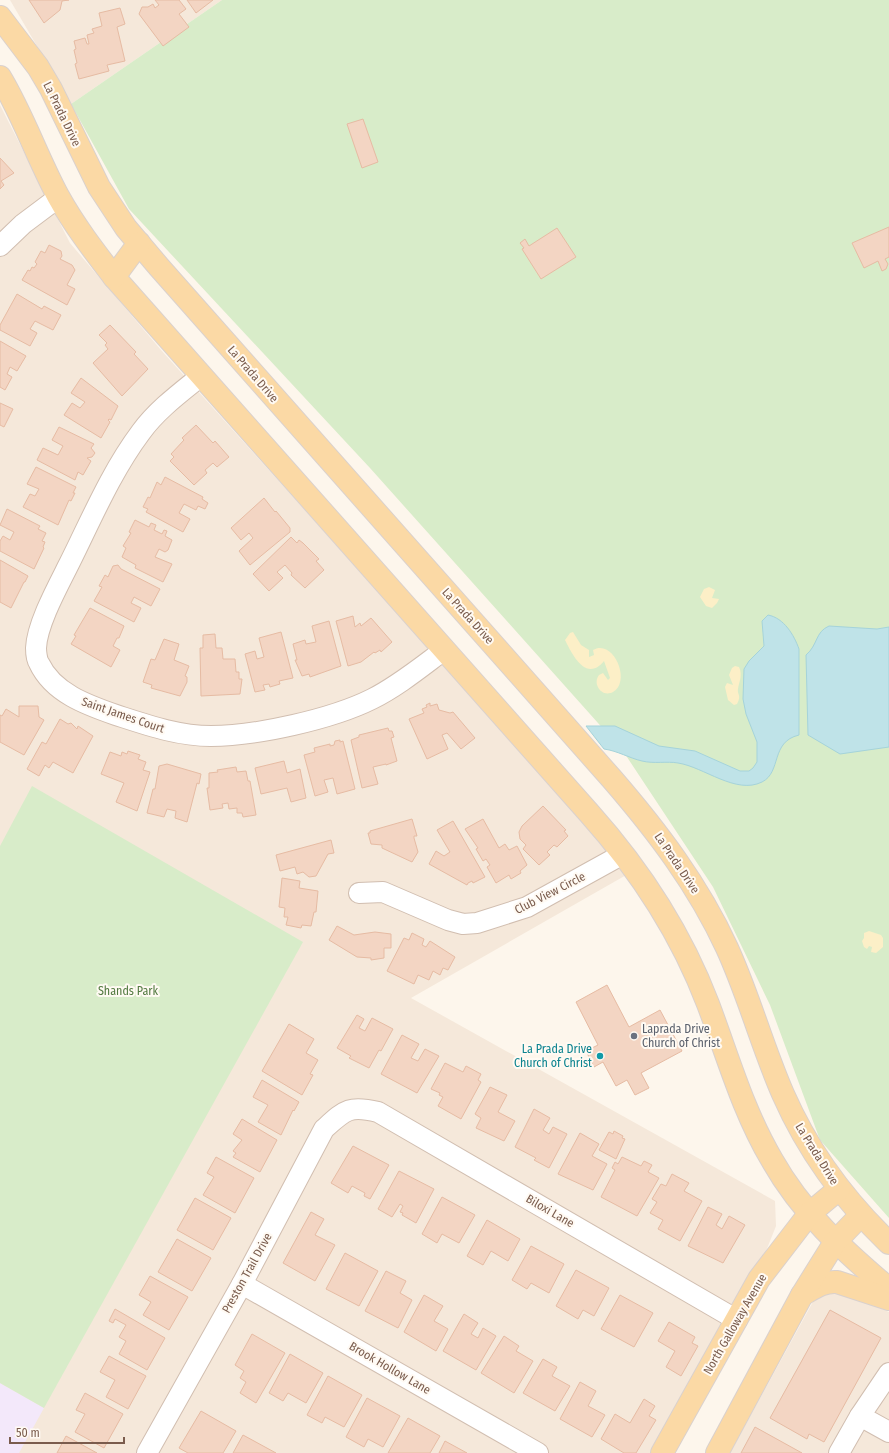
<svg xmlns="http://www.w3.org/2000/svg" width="889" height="1453" font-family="'Fira Sans Condensed',sans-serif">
<rect width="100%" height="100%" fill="#fdf6ec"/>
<g fill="#f5e8da">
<polygon points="10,0 222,0 71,104"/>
<polygon points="0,105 70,243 161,350 532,763 628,874 411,998 775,1201 776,1226 758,1271 658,1453 0,1453"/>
<polygon points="823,1291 843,1293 889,1312 889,1453 730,1453 815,1298"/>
</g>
<polygon fill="#f3e8fa" points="0,1383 44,1408 19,1453 0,1453"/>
<g fill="#d8ecc9">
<polygon points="222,0 889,0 889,1218 820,1140 770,1005 713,887 623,751 370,468 129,209 71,104"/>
<polygon points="32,786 303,942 44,1408 0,1383 0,846"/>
</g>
<g fill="#fcefc7">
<polygon points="709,587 715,590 712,598 719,599 717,603 712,608 706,606 700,597 704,589"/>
<path d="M573,632L581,645L589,650V657L594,655L593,650C613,638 632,681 613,692C602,698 592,684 599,675L603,673L608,680L610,678L604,661C586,683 572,654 565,640L570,633Z"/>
<path d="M735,666L739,667C743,675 739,682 738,689C737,695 742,695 737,704L734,705L728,700L725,687L727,683L733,685L729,675L732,668Z"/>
<polygon points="869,931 881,935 883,938 883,947 876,953 871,952 872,947 869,946 867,949 864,947 862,941 864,938 864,933"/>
</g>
<g fill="#bfe3e8" stroke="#a5d3da">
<path d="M768,615C784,618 794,635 799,649V735C770,742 782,772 762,782C736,795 704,767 678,763C667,761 654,764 642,761C629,758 618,751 604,749L586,726H615L659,746L695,751L740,771H749L753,768L757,762V742L746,714L743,699L744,669L749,661L764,646L762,621Z"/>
<path d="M829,626L877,629L889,627V747L840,754L808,735L806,655C818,645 815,632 829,626Z"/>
</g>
<g fill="#f3d5c3" stroke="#e6bba3">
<polygon points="29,0 69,0 62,1 60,10 44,23"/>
<polygon points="155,0 179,0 186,9 179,14 189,27 163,46 139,14 142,7 148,7 153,4 155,8 159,5"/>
<polygon points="187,0 213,0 196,13"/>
<polygon points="120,8 125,24 117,27 125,61 107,65 109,71 79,79 75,64 77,63 74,50 76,49 74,41 85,38 87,44 89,44 87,35 94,33 92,29 102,26 99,13"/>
<polygon points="363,119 378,162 362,168 347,124"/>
<polygon points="0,158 14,173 1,181 4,185 0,189"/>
<polygon points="889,227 889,257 885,259 888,264 886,269 882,271 878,261 864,268 852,243"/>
<polygon points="557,228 576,257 541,279 522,249 524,248 520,243 525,239 529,246"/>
<polygon points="49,245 61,251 62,256 60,259 72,265 75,270 67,285 75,289 67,305 22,280 28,270 30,271 32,267 34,268 37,264 35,262 41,251 45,253"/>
<polygon points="17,294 42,309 44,306 61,315 53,330 35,321 30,329 37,333 30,346 0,330 0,325"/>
<polygon points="110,325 136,352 134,354 148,369 122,396 93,363 108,349 105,345 107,343 99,335"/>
<polygon points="0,341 26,356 17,371 10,367 7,374 12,377 5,390 0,387"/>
<polygon points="81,378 118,406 111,420 109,419 108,420 110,422 101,438 64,415 72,403 80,408 85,402 71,393"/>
<polygon points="0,403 13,409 4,427 0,425"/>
<polygon points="196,425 213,443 215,441 229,457 217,467 213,463 205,470 207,473 194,485 170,461 174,457 171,454 184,440 182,438"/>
<polygon points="59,427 94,444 91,448 95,453 92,457 87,458 91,461 83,475 78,472 75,480 37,460 43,448 58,455 63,446 52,440"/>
<polygon points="36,467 76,487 73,493 75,493 71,501 69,500 58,525 23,507 30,494 35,496 39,489 27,484"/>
<polygon points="165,477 203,497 202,499 208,503 205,509 198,506 196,510 184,504 179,513 190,519 183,532 146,512 148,509 143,507 148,497 150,498 157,482 161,485"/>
<polygon points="264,498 275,512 276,511 290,528 290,532 250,565 239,551 253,538 249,533 241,540 231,528"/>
<polygon points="7,509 40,526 38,529 46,533 42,541 45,542 43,547 44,548 34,569 0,551 0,541 3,536 10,540 14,532 0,525"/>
<polygon points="135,520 149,527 151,523 156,525 154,530 162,534 164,530 167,531 165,536 172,540 168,550 165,552 159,549 155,557 172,564 163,582 135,568 136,565 122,557 126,548 123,546 131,533 129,532"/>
<polygon points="291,537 297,543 299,540 303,543 319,559 316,561 324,570 305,588 291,575 292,573 285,565 277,572 283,578 269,591 253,574"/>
<polygon points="0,560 28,576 25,582 24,582 11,608 0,602"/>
<polygon points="118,565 121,569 160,589 151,606 134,597 131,603 141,608 134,622 94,601 102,587 99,586 105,575 108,577 113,566"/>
<polygon points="90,608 124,626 119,638 117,638 113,646 120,650 111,667 71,644 76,636 74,635"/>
<polygon points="353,616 355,627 360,623 361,626 371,618 392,642 381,652 380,650 375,653 374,652 361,662 348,666 336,621"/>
<polygon points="329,621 341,666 310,677 309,674 302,676 295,660 297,660 293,644 305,640 306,644 316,642 312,626"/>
<polygon points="281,632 293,678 279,681 280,684 270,687 269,684 263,685 265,690 255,692 245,654 255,651 257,659 264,657 259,638"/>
<polygon points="215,634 216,648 222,648 223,659 235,659 236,672 239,672 239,679 242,679 240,694 201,696 200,648 203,648 203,635"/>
<polygon points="164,639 179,644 174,660 189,666 185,676 187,677 187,682 180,696 151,688 152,685 143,682 151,659 155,660"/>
<polygon points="430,703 430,706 437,704 439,710 450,713 453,712 475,738 461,749 447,733 442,735 448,749 427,759 409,719 424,713 422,709 427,707 426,705"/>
<polygon points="19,706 38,706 39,717 44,720 24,755 0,742 0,715 2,716 6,709 19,717"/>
<polygon points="60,719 68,724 71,723 77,729 78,726 93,736 73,773 53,762 49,768 45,765 39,776 27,769 42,742 46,744"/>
<polygon points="388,728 389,731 392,731 394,737 391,738 397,761 386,765 386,764 373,767 378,784 362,788 351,740 359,737 359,735"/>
<polygon points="340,740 340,742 343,741 355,789 337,794 333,778 324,780 328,792 315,796 304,755 315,752 314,748 330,744 330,746 334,745 335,741"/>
<polygon points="128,751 140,755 138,759 146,762 143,770 150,772 137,811 116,802 124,783 101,774 110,752 121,756 122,752 127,754"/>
<polygon points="284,761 287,773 300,769 306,798 291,802 287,788 261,794 255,768"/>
<polygon points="167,764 201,774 199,784 197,783 187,822 175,818 176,811 167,809 164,817 147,813 153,789 155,789 159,766"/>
<polygon points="236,767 237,772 246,771 248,781 250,781 256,815 243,817 242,813 237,813 237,808 229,809 228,803 222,804 223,808 210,810 207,788 209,788 209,773 218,772 217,770"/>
<polygon points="543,806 566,830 564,831 568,836 557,847 554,845 547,852 550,855 539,865 523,849 526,845 520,839 519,832 522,826"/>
<polygon points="412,819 417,836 414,836 414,838 418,852 412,862 382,848 382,845 371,844 368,833 370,833 370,831"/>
<polygon points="483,819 499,848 505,844 509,850 517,846 527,865 520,871 521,873 511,879 509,875 496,883 487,867 490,865 486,859 483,861 476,849 478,848 465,829"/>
<polygon points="453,821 485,877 473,883 472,881 468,883 467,885 429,864 436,851 444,856 450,852 437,830"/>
<polygon points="331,840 334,853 328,854 316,876 309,877 303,872 297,874 295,867 280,871 276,855"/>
<polygon points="282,878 300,881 299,888 318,891 316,912 314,912 311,926 302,925 301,928 286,925 288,917 284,917 285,908 279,907"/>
<polygon points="337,926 354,935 375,932 391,934 391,948 384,948 384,958 371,960 371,958 357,957 329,940"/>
<polygon points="412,933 424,939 422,945 426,947 430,941 455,957 448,970 443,968 440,975 433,971 429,980 418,975 414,984 387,971 404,938 409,940"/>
<polygon points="607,985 629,1027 660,1010 682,1051 641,1073 649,1088 635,1095 627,1080 616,1086 603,1062 594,1067 586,1051 598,1045 576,1002"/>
<polygon points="357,1015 364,1019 359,1028 365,1031 372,1018 393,1029 381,1051 379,1050 369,1068 349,1058 351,1056 337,1048"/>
<polygon points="289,1024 314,1039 306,1053 318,1060 310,1074 313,1075 302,1095 262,1071"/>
<polygon points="402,1035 419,1044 411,1058 418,1061 425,1049 439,1056 417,1093 381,1074"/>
<polygon points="445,1063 463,1072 466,1066 481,1074 478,1080 481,1082 461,1119 438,1106 443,1097 439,1095 440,1093 431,1089"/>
<polygon points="262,1080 299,1102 294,1111 293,1110 281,1135 258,1122 268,1105 253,1097"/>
<polygon points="490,1087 507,1095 498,1112 515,1121 504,1141 476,1128 481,1118 475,1114"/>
<polygon points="534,1109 550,1118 543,1130 549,1134 553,1127 567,1134 549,1168 534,1160 536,1158 515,1147"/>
<polygon points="242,1119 277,1140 260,1172 233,1157 236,1153 233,1151 242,1140 233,1134"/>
<polygon points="614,1131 623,1136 622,1138 625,1139 616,1159 599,1150 609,1132 613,1134"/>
<polygon points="580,1133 599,1144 592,1156 607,1164 593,1190 558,1174"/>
<polygon points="353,1146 389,1165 370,1199 364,1196 365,1193 352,1186 348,1193 331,1183"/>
<polygon points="216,1157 254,1178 235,1213 203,1195 214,1177 207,1173"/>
<polygon points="622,1157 641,1166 644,1161 652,1165 648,1172 659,1178 637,1216 601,1197 615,1170 612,1168 615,1162 618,1164"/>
<polygon points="399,1171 434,1189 416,1223 402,1215 403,1213 400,1212 403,1206 400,1204 392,1217 378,1209"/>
<polygon points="672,1174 689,1183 684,1191 702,1201 680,1241 658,1229 663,1220 650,1213 657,1202 652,1199 661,1184 666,1186"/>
<polygon points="442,1197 475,1215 459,1243 442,1234 437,1243 422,1234"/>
<polygon points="195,1198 231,1218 213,1250 177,1230"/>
<polygon points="708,1207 722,1214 716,1225 722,1229 729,1216 745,1225 723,1263 688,1246"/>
<polygon points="311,1212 324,1219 315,1235 335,1245 315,1281 283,1263"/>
<polygon points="487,1220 520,1239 508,1261 491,1251 483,1265 467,1256"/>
<polygon points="177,1239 211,1258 192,1291 158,1272"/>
<polygon points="531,1246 564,1264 549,1293 531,1283 527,1289 512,1280"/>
<polygon points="345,1253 378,1271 359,1306 326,1289"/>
<polygon points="576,1270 609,1288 594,1316 583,1310 578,1319 556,1306"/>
<polygon points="386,1271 406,1281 400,1293 412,1300 398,1328 365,1311"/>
<polygon points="150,1276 188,1297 169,1330 143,1315 151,1302 139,1295"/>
<polygon points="424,1295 443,1306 434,1321 448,1329 436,1351 404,1332"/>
<polygon points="620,1295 653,1313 634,1347 601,1329"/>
<polygon points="115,1309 165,1338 147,1370 119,1354 126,1341 119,1337 126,1325 115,1319 113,1323 109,1321"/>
<polygon points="830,1310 881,1338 824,1442 809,1434 807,1439 770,1418"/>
<polygon points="464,1314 478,1323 471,1334 478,1338 483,1328 496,1336 476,1370 443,1351"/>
<polygon points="669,1322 695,1337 692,1343 698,1346 681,1376 666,1367 675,1351 658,1341"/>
<polygon points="252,1334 285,1353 256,1403 240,1393 246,1382 240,1378 244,1371 235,1365"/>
<polygon points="504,1336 519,1346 516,1351 533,1361 514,1393 481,1373"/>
<polygon points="290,1354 323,1373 306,1403 288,1393 283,1401 269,1393"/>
<polygon points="109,1356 146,1376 128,1409 106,1397 115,1380 100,1372"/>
<polygon points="543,1359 557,1367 552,1376 570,1386 555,1411 523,1393"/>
<polygon points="328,1376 362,1395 344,1427 325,1417 322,1423 307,1415"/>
<polygon points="580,1382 596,1391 588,1406 605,1415 592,1437 560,1419"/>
<polygon points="85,1393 123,1414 104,1448 75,1432 85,1414 76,1410"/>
<polygon points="367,1398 400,1416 383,1447 368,1439 364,1447 346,1437"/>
<polygon points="644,1399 655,1406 649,1416 656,1420 636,1453 624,1453 601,1439 615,1414 630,1423"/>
<polygon points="201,1411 236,1431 223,1453 188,1453 179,1448"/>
<polygon points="408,1418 440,1436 430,1453 388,1453"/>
<polygon points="755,1427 802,1453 741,1453"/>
<polygon points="243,1435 276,1453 233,1453"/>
<polygon points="66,1436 97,1453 57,1453"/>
<polygon points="445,1441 467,1453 439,1453"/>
</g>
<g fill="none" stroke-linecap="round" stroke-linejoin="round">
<defs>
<g id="minor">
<polyline points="0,246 23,224 59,197"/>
<path d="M201,376C180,393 157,410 141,432C111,472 91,520 69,564C58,586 37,624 36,648C36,652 37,660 39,663C53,693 87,705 116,715C147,725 178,736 211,736C256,736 332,719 372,699C398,686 421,667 444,650"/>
<polyline points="359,893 383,892 448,920 463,924 477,923 527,907 623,854"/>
<polyline points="242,1284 538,1453"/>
<polyline points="860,1416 889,1432"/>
<path d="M147,1453L242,1284L324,1129C345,1110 349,1105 378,1112L737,1320"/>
<polyline points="839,1453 860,1416 889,1373"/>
</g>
<g id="major">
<path d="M0,17L38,67L51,89L99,187L126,228L159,267L612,779C657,831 698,885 727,948C749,996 762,1046 783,1094C808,1151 845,1201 889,1243"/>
<path d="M0,77C23,115 37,157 58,196C74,225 94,251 114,277L589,813C639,869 681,933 708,1004C728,1057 743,1111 772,1160C802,1213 843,1250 889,1289"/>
<polyline points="114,277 139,243"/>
<path d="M802,1295C814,1288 823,1281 837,1282L889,1299"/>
<polyline points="662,1453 759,1279 809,1214 839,1189"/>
<polyline points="717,1453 802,1295 835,1242 861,1215"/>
</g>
</defs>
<use href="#minor" stroke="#d1beb0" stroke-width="22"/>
<use href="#major" stroke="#dad1cd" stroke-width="24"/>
<use href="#minor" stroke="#fff" stroke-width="20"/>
<use href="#major" stroke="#fbd9a5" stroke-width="22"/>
</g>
<circle fill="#6b7280" stroke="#fffaf3" stroke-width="1.5" cx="634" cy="1036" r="4"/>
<circle fill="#0f9aa8" stroke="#fffaf3" stroke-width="1.5" cx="600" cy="1056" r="4"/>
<g text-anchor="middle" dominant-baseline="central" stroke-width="4" stroke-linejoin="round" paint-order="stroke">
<g font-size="12" fill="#7a5c4d" stroke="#fffaf3">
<text transform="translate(62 114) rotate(64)">La Prada Drive</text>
<text transform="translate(253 374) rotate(49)">La Prada Drive</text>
<text transform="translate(468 616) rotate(48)">La Prada Drive</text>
<text transform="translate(123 715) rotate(19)">Saint James Court</text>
<text transform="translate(677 863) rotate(56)">La Prada Drive</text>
<text transform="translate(550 893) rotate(-27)">Club View Circle</text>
<text transform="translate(817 1154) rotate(58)">La Prada Drive</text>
<text transform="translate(550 1211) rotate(30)">Biloxi Lane</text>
<text transform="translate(247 1273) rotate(-61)">Preston Trail Drive</text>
<text transform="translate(735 1324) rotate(-60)">North Galloway Avenue</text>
<text transform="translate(390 1368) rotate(30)">Brook Hollow Lane</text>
</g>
<g font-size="12" fill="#537a41" stroke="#fffaf3">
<text x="128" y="991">Shands Park</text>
</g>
<g font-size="12" fill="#5b616d" stroke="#fffaf3" text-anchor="start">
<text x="642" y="1029">Laprada Drive<tspan x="642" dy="14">Church of Christ</tspan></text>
</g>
<g font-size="12" fill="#0d838f" stroke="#fffaf3" text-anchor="end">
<text x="592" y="1049">La Prada Drive<tspan x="592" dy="14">Church of Christ</tspan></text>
</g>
</g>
<path d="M10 1437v6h114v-6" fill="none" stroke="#7a5c4d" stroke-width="2"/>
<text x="16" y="1437" font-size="12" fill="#7a5c4d" stroke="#fffaf3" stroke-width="3" paint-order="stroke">50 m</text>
</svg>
